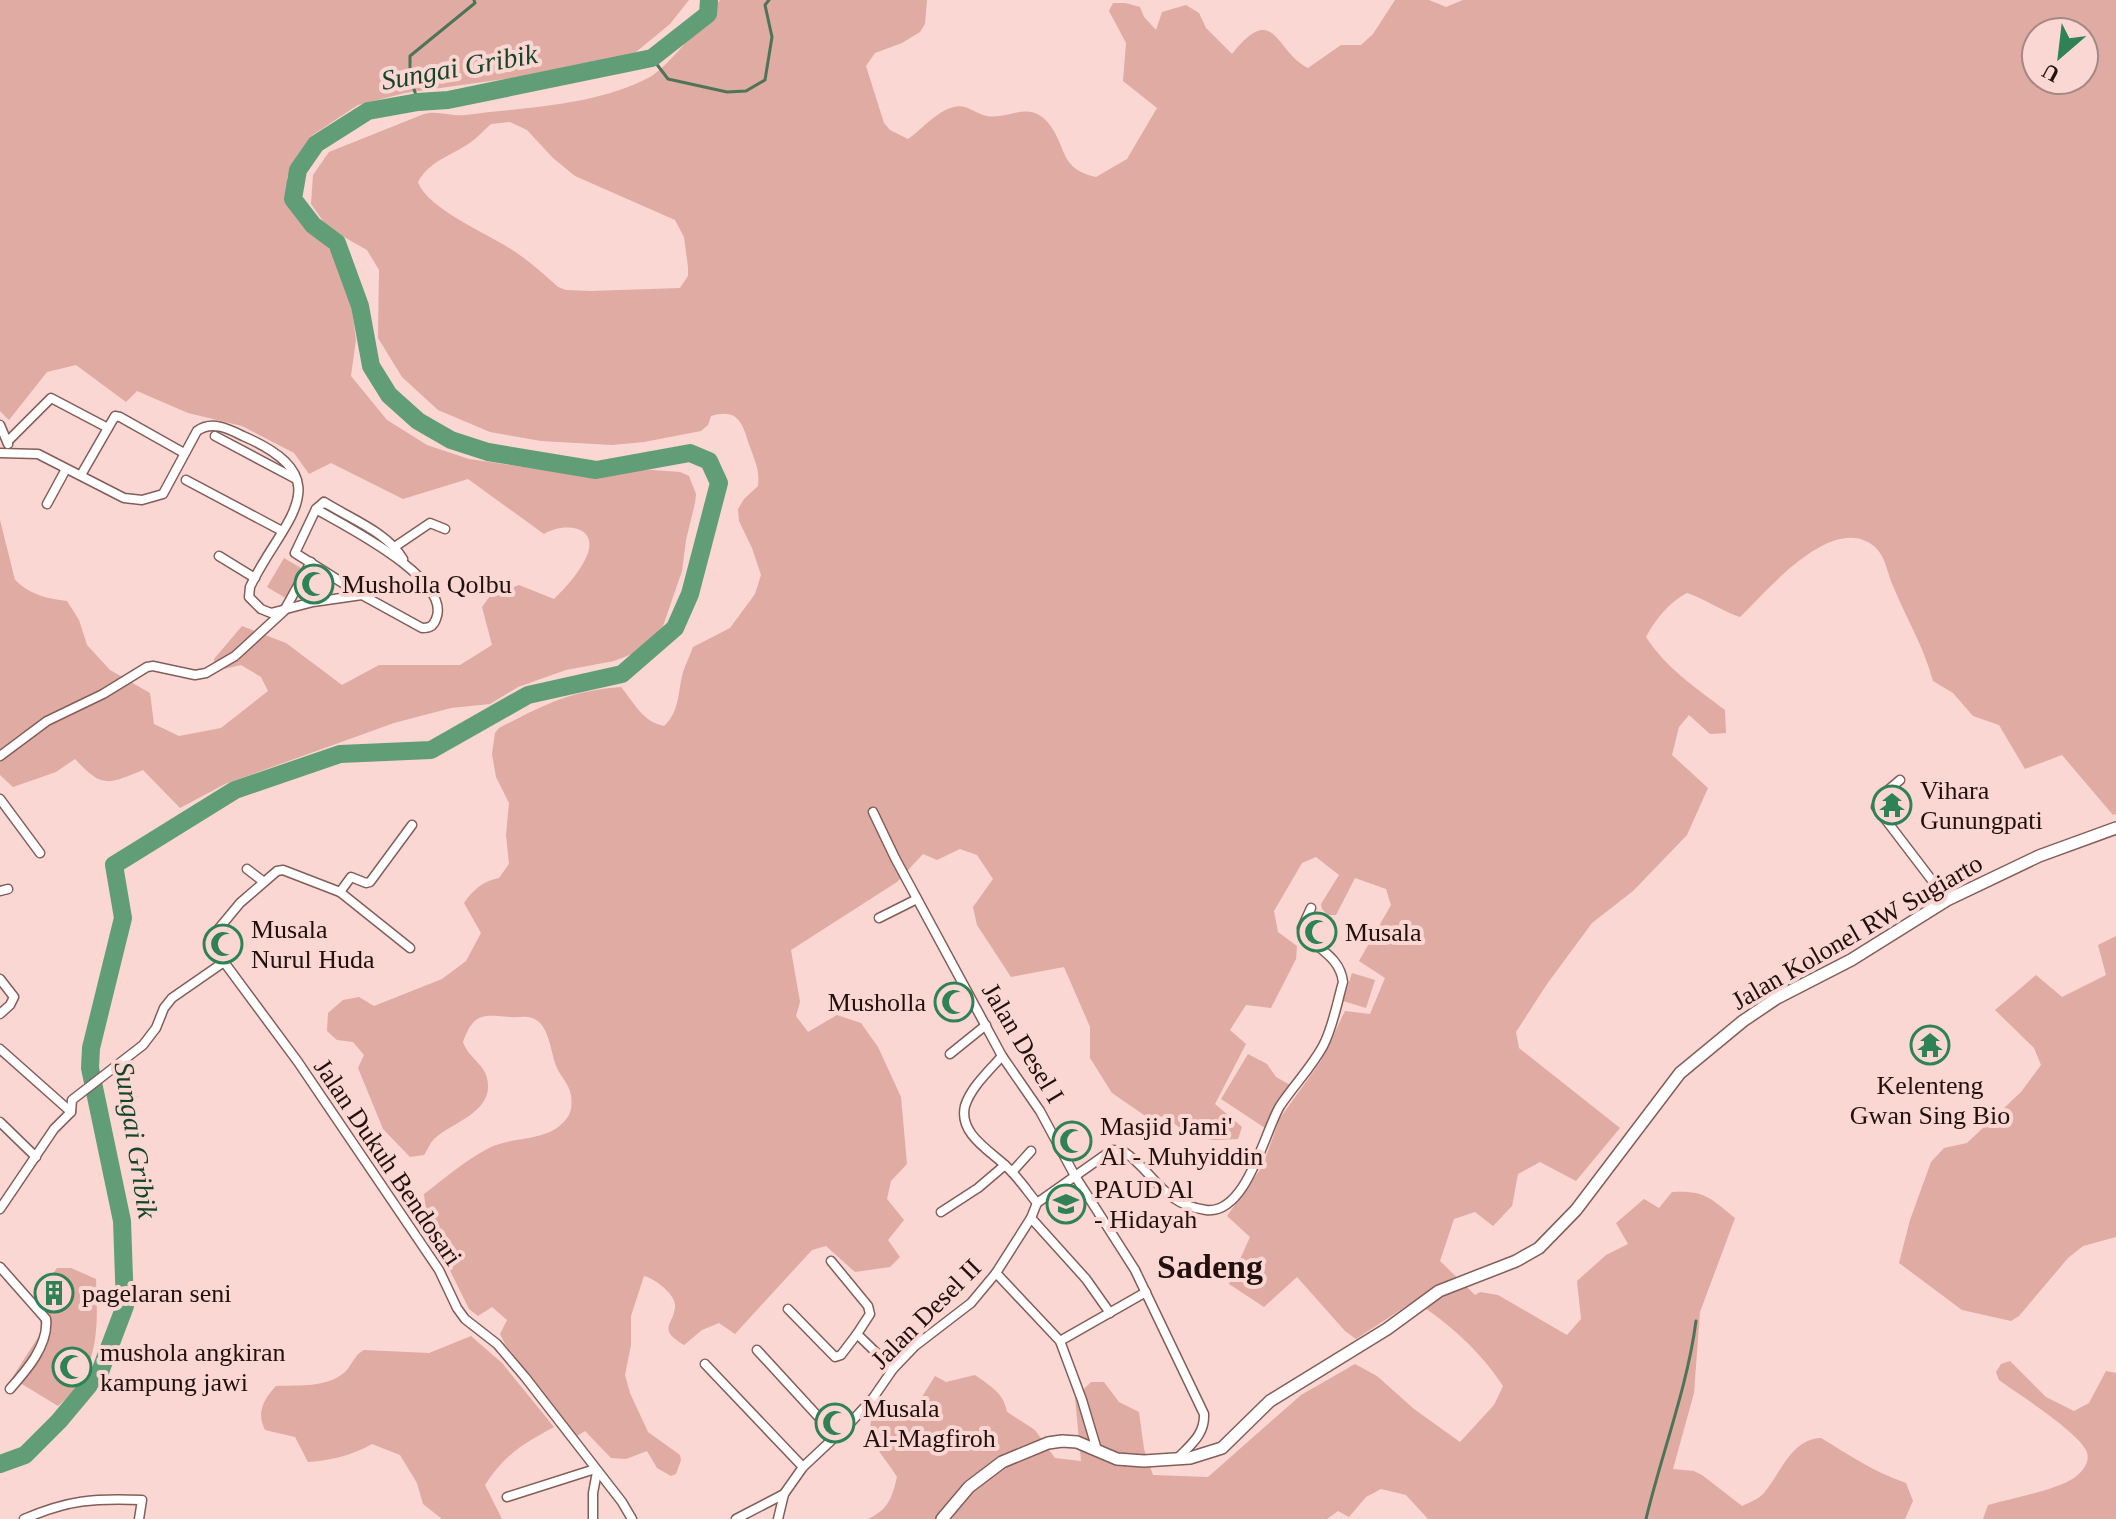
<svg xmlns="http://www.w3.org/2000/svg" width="2116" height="1519" font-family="'Times New Roman',serif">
<rect width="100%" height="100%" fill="#fad7d2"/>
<g fill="#dfaba3" fill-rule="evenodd">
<path d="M0,0H689L670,24L636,52L576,69L405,93L358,105L311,136L297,156L287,177L291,209L335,255L350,295L356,340L351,376L387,420L427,445L469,459L586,476L639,469L680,472L689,476L696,494L695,503L686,540L682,571L663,626L640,651L614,661L566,670L518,687L490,704L451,708L394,723L225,784L180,808L143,770C107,785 102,788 75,759L56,772L13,787L0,775V520L15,580C29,594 47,599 67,601L79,620L87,645L110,670L150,693L154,724L179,736L221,728L268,691L261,677L241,665L215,671L214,659L242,626L286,643L342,685L379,665H460L492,645L482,607L490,596L519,585L554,599C566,587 582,570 588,553C597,524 561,523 544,534L468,479L403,499L331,463L309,474L294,453L242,426L188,413L137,391L126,402L76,365L47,372L9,420L0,411Z"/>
<path d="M720,0H927L925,24L920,32L902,43L875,53L866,66L884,123L890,130L908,139C924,128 935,112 954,107C966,104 973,112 983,115C1009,123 1030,95 1052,128C1067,151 1061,169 1096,177L1127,159L1157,108L1123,81L1126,43L1109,11L1113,3H1125L1140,7L1144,17L1156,30L1162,12L1186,5L1199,13L1206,28L1232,54C1275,0 1275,52 1308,68L1341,45H1361L1373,34L1395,0H1429L1446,7L1463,0H2116V814L2113,815L2062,755L2025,769L1999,725L1973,716L1953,693L1933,681C1923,645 1907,620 1893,586C1887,573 1886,557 1875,547C1833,511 1767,591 1740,617C1721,611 1706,599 1687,593C1669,602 1655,620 1646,637C1666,668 1696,688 1725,710L1726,733L1710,734L1689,715L1679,727L1672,755L1708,788L1687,835L1633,891L1592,923L1547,984L1516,1032L1519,1048L1620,1128L1576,1181L1540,1162L1518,1174L1512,1206L1493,1226L1475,1212L1454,1219L1440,1261L1475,1295L1480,1292L1498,1295L1567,1335L1581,1319L1577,1281L1606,1255L1628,1244L1616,1223L1644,1199L1659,1208L1672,1192C1705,1190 1710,1198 1735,1218L1700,1312L1694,1393L1673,1469L1694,1471L1702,1475L1742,1506C1750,1502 1759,1499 1764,1493C1781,1473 1791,1439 1821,1438C1849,1455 1874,1472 1906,1483L1913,1501L1905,1519H1428L1406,1495L1381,1489L1366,1497L1349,1517L1338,1511L1327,1519H868C888,1510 892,1498 897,1477C887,1459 864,1440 872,1417C874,1411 881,1405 885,1401L912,1413L935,1376L946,1382L975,1375C990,1386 1004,1393 1007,1412L1035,1430L1055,1458L1081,1461L1075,1398L1091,1382H1104L1119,1402L1139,1412L1144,1449L1153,1475L1208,1477L1301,1395L1355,1364L1377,1376L1414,1409L1460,1442L1494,1405L1503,1386C1481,1352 1448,1322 1414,1301L1356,1339L1345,1331L1297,1277L1264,1307L1229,1284L1250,1237L1227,1216L1262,1167L1280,1118L1321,1061L1345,1011L1370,1014L1385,978L1359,961L1391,905L1386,889L1355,878L1336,915H1328L1322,909L1321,904L1339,875L1316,857L1302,863L1274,911L1278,932L1297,946L1296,959L1271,1008L1246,1005L1230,1030L1246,1044L1215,1104L1242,1127L1238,1139L1214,1140L1193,1137L1165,1117L1144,1115L1112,1093L1090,1058V1027L1064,967L1011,977L977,925L973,907L993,879L977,855L960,849L937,860L923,854L897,882L791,950L800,1002L796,1016L808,1032L837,1015L861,1023L878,1047L901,1097L907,1164L891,1181L887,1199L904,1220L888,1240L900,1257L890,1267L855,1272L826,1246L812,1250L735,1334L719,1323L702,1330L684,1345C657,1329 673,1326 675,1307C677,1295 654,1278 644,1276L631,1316V1345L625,1375L630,1393L648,1432L680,1455L681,1460L676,1474L671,1476L657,1468L647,1451L626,1459L611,1458L585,1431L577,1436L505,1344L500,1334L507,1320L492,1307L478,1316L469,1309L428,1226L424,1194C445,1178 466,1160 489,1148C515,1135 549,1143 567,1118C572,1112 572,1102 571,1095C569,1084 561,1077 557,1068C551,1054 550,1032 539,1022C529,1014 521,1018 510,1017C483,1015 474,1012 463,1042C468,1057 484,1064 487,1078C495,1112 454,1121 434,1139C429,1144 428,1150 424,1155L410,1157L383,1129L358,1068L364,1055L353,1042L337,1040L327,1031L328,1013L343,1000L359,997L374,1006L442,979L466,961L481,933L464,903C473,890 483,881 499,878L509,864L506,835L509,803L496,777L492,754L495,733L499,728C544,705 569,691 621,687C634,703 643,722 664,726C680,712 678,690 683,672C686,664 690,655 693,647L730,628L755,594L761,575L752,548L739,521L738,509L744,499L758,486C760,471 755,461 750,447C743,426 740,407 711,416L708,425L701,431L644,442L612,445L541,441L490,432L438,410L402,377L378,338L379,270L367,250L328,228L311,204L313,175L329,152L424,114C439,110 451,117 466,115C527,107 595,106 650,77C670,65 704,20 720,0ZM2036,32H2084V80H2036ZM510,122L527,130L553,158L575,176L675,220L684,237L688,267V276L680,288L590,291L566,290L558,287C544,274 529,261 514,251C489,234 427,209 418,182C430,160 452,156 471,142C478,137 484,130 491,124Z"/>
<polygon points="284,558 306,571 289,600 267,587"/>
<polygon points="2116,936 2116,1237 2083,1246 2068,1258 2019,1316 2011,1321 1962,1310 1899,1263 1910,1220 1931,1162 1944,1148 1967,1143 2021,1092 2041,1065 2034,1048 1995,1010 2036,975 2062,997 2106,975 2098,945"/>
<polygon points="1352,973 1375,980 1366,1008 1343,1001"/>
<polygon points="1248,1054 1267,1064 1276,1077 1292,1086 1265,1128 1221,1099"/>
<path d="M57,1268H71L96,1279C98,1328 100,1371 58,1406L12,1378L42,1331C35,1308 43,1288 57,1268Z"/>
<path d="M471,1336L502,1363L554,1427C523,1444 505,1454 485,1485L502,1519H442L423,1504L417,1483L400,1455L372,1444C350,1456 333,1460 308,1462L295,1437L265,1430C256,1412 264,1399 276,1386C299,1385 330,1388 347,1370C353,1362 355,1355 364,1350L429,1353Z"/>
<path d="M2010,1361L2046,1397L2074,1411L2089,1403L2106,1371L2116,1373V1519H1983L1988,1505C2013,1498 2041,1493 2065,1483C2077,1478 2093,1464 2086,1450C2074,1429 2021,1396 1999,1380L1996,1372L2001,1364Z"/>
</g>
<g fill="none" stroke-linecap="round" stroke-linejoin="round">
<g stroke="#4e7458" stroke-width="3">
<polyline points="652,58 668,79 727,92 746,91 765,80 772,37 765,5 769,0"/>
<polyline points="418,102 410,76 410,56 475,3 474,0"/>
<path d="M1646,1519C1662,1452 1687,1389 1696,1321"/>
</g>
<polyline stroke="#619e78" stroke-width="18" points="0,1464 25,1455 59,1421 100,1372 125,1306 122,1221 90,1068 91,1048 123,918 114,865 235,790 340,754 431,750 528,695 622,674 675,628 690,594 719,483 709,461 690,453 596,470 488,452 451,440 418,421 389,395 371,366 360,306 337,243 313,225 293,199 298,170 316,144 368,111 418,102 448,100 652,58 708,14 709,0"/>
<defs>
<g id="minor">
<polyline points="0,425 8,444"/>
<polyline points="215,436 296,479"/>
<polyline points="8,441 51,398 108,428 115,416 120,417 184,453"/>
<path d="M0,453L38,454L124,498L142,500L163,494L197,431C212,420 229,429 243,436C345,480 281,521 250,587L249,597L261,609L271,613L313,602L362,595L422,628C429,628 433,627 436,619C453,579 343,525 316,509L295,553L362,595"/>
<polyline points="81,475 108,428"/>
<polyline points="186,480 282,531"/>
<polyline points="47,504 66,469"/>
<path d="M316,509L324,502C351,519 387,532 403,559"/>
<polyline points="396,546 430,523 445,529"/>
<polyline points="219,556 255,578"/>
<polyline points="0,756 47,721 103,694 147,667 153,666 195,675 206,673 235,656 284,611 311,562"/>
<polyline points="1900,780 1880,797 1876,807 1947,900"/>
<polyline points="0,799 40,853"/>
<path d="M873,812L895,858L1002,1056L1040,1111L1075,1176L1135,1270L1204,1414C1205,1435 1190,1445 1177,1459"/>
<polyline points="247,869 264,882"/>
<polyline points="0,891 8,889"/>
<polyline points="340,892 410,948"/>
<polyline points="879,918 917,899"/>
<polyline points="224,962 210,943 211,938 240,903 277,871 283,870 340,892 351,877 366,883 370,882 412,825"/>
<polyline points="0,979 14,997 10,1005 0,1014"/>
<polyline points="0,1049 71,1112"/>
<polyline points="950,1054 986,1025"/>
<path d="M1002,1056C989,1071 971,1087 965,1106C958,1135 993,1152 1009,1169C1020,1180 1028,1192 1037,1203"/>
<polyline points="0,1122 36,1157"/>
<polyline points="1012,1172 1031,1151"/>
<polyline points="0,1209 54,1129 71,1112 72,1100 143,1045 156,1028 164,1008 172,998 224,962 298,1062 439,1270 457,1308 465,1319 497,1344 525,1377 622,1502 632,1519"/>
<polyline points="941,1212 978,1188 1005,1165"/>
<polyline points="1031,1218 1086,1279 1110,1313"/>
<polyline points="831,1261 868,1306 870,1314 857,1334 893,1369"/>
<path d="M0,1267L46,1319C49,1345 26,1371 10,1389"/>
<polyline points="996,1273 1060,1341 1082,1400 1097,1450"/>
<polyline points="788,1309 835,1357 841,1355 857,1334"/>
<polyline points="1060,1341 1146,1292"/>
<polyline points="757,1350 836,1436"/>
<polyline points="705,1364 803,1467"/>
<polyline points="507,1497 595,1469"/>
<path d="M24,1519C68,1500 94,1498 142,1500L139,1519"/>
<polyline points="593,1519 593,1493 597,1472"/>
<polyline points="736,1519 784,1494"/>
<path d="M778,1519L784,1494L803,1467L852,1421L873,1398L893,1369L915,1346L971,1303L996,1273L1031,1218L1037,1203L1112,1150L1123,1151C1155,1172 1161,1204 1206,1210C1247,1215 1265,1130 1280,1106C1294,1085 1311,1068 1323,1046C1333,1027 1337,1003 1343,982C1340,957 1318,949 1303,933L1302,928L1311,908"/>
</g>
<polyline id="secondary" points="942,1519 969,1487 1002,1462 1048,1443 1062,1441 1077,1442 1117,1459 1144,1461 1190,1458 1222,1448 1270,1401 1387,1329 1439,1291 1516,1261 1539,1248 1576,1210 1680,1073 1743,1021 1777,998 1851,960 1947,900 2039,856 2116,828"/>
</defs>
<use href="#minor" stroke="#835e59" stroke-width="11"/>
<use href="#secondary" stroke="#835e59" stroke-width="14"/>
<use href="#minor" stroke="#fff" stroke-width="8"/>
<use href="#secondary" stroke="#fff" stroke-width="11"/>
</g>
<defs>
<symbol id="mosque-ring" viewBox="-11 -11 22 22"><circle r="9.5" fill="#fad7d2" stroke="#2f8255" stroke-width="1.5"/><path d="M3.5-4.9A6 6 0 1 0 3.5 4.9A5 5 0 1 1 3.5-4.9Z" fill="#2f8255"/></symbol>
<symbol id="temple-ring" viewBox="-11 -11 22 22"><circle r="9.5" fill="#fad7d2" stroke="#2f8255" stroke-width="1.5"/><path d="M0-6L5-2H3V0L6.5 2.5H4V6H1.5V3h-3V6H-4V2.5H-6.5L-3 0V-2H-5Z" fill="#2f8255"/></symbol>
<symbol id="school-ring" viewBox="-11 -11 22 22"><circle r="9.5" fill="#fad7d2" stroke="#2f8255" stroke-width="1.5"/><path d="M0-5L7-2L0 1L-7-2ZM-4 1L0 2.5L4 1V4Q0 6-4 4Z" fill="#2f8255"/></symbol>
<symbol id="building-ring" viewBox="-11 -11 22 22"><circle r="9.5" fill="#fad7d2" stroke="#2f8255" stroke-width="1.5"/><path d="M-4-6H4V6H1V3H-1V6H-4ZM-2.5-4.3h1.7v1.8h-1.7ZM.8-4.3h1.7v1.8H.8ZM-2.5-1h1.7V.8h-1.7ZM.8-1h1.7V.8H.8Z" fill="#2f8255"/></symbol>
</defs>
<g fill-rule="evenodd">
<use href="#mosque-ring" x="292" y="562" width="44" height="44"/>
<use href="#temple-ring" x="1870" y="783" width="44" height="44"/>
<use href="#mosque-ring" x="1295" y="910" width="44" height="44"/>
<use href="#mosque-ring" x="201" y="922" width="44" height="44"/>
<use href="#mosque-ring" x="932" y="980" width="44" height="44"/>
<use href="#temple-ring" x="1908" y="1023" width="44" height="44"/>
<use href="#mosque-ring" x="1050" y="1119" width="44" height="44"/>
<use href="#school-ring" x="1044" y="1182" width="44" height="44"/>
<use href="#building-ring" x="32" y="1271" width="44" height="44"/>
<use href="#mosque-ring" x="50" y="1345" width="44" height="44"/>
<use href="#mosque-ring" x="813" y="1401" width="44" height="44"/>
</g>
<g text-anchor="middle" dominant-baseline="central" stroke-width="8" stroke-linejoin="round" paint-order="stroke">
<g font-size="26" fill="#20110f" stroke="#fad7d2" text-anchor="start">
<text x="342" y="584">Musholla Qolbu</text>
<text x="1920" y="790">Vihara<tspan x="1920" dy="30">Gunungpati</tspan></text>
<text x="251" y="929">Musala<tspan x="251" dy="30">Nurul Huda</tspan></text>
<text x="1345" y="932">Musala</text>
<text x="926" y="1002" text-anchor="end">Musholla</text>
<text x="1930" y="1085" text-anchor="middle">Kelenteng<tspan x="1930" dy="30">Gwan Sing Bio</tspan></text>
<text x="1100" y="1126">Masjid Jami'<tspan x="1100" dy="30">Al - Muhyiddin</tspan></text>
<text x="1094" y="1189">PAUD Al<tspan x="1094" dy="30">- Hidayah</tspan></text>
<text x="82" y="1293">pagelaran seni</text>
<text x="100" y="1352">mushola angkiran<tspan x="100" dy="30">kampung jawi</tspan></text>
<text x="863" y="1408">Musala<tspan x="863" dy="30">Al-Magfiroh</tspan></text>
</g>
<g font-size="26" fill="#20110f" stroke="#fad7d2">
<text transform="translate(1857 932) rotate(-30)">Jalan Kolonel RW Sugiarto</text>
<text transform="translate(1023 1043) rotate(59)">Jalan Desel I</text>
<text transform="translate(388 1162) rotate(56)">Jalan Dukuh Bendosari</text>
<text transform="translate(926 1314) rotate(-45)">Jalan Desel II</text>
</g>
<g font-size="28" font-style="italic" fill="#14442a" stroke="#fad7d2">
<text transform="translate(459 67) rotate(-10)">Sungai Gribik</text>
<text transform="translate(136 1140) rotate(81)">Sungai Gribik</text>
</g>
<g font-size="34" font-weight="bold" fill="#20110f" stroke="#fad7d2">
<text x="1210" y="1266">Sadeng</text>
</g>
</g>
<g transform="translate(2060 56) rotate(208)"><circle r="38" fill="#fad7d2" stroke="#a38884" stroke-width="2"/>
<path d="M0-6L14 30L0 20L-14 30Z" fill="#2f8255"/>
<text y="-12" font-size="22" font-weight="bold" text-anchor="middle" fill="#20110f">U</text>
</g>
</svg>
